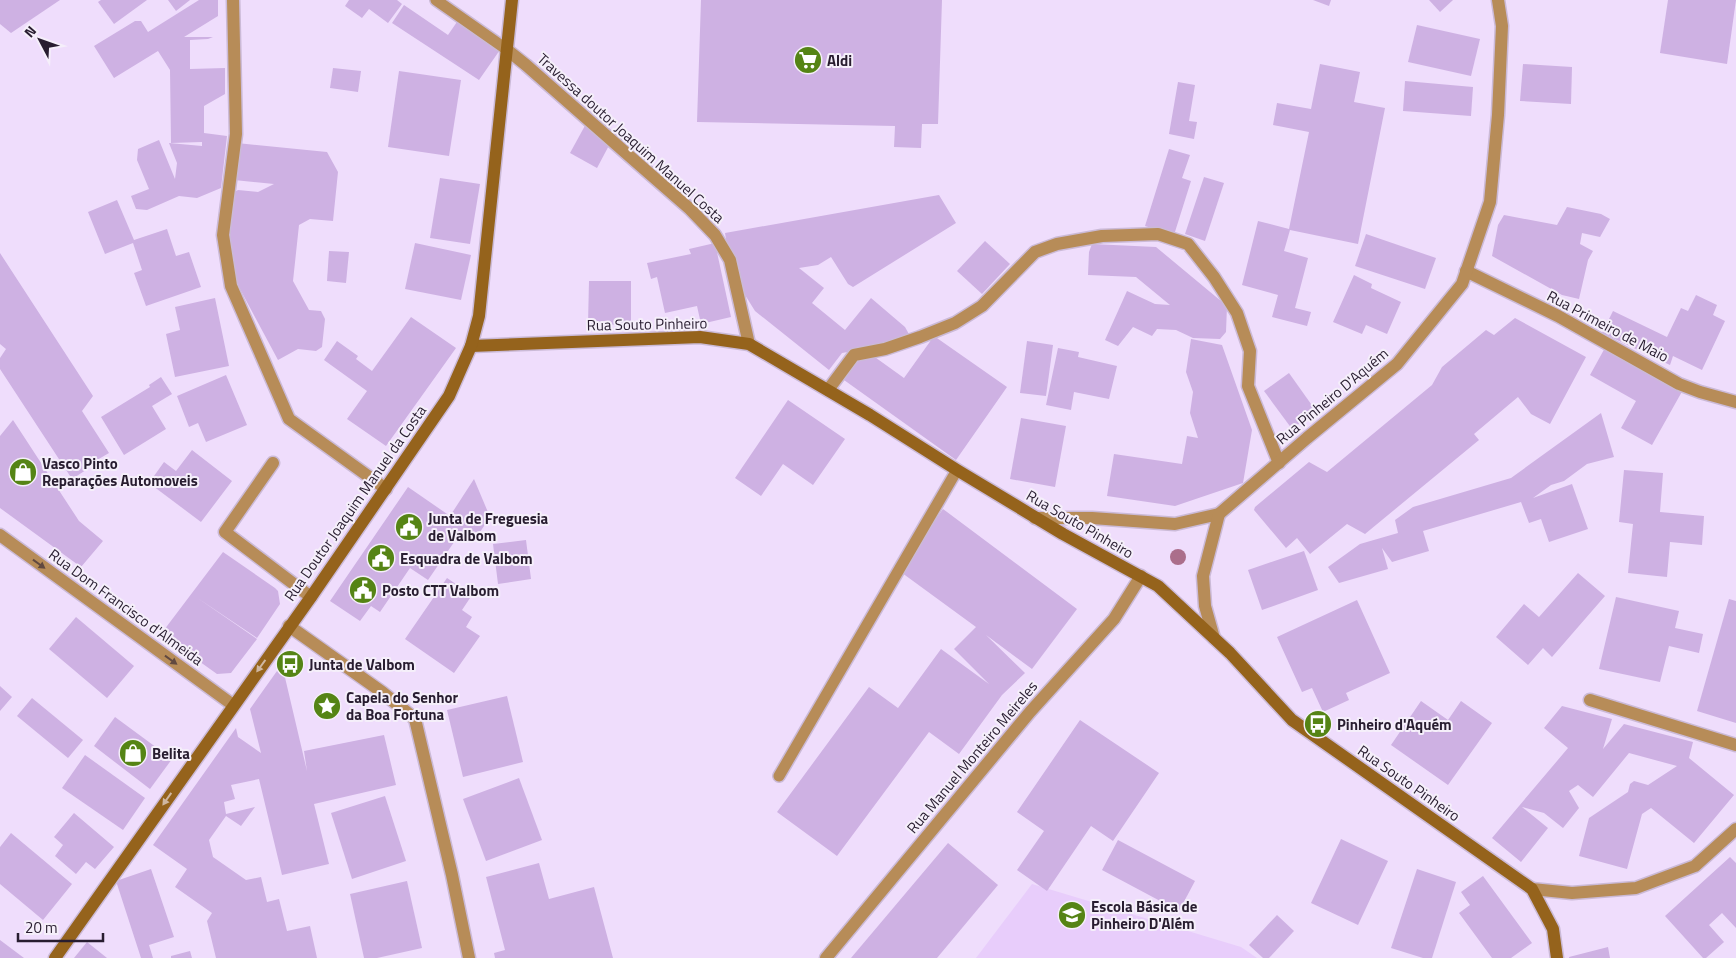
<svg xmlns="http://www.w3.org/2000/svg" width="1736" height="958" font-family="'Titillium Web',sans-serif">
<rect width="100%" height="100%" fill="#efddfc"/>
<polygon fill="#e8cdfb" points="1032,884 1241,947 1257,958 976,958"/>
<g fill="#ceb1e3">
<polygon points="0,0 60,0 11,33 0,24"/>
<polygon points="101,0 147,0 114,24 98,2"/>
<polygon points="168,0 190,0 176,11"/>
<polygon points="199,0 218,0 218,16 184,37 213,37 208,39 190,40 190,69 225,68 225,94 204,106 204,133 227,136 221,188 197,198 179,196 147,210 136,209 131,196 149,189 137,160 138,149 159,140 175,179 177,163 169,143 202,146 202,142 171,143 170,70 158,51 114,78 94,46 135,21 141,21 148,32"/>
<polygon points="349,0 397,0 402,4 388,23 369,9 362,18 345,6"/>
<polygon points="701,0 942,0 938,124 922,124 921,148 894,147 895,126 697,122"/>
<polygon points="1313,0 1331,0 1329,6"/>
<polygon points="1429,0 1453,0 1440,12"/>
<polygon points="1668,0 1736,0 1727,64 1660,53"/>
<polygon points="404,5 448,35 459,19 502,47 479,80 392,23"/>
<polygon points="1417,25 1480,39 1471,76 1408,62"/>
<polygon points="1320,64 1360,72 1354,102 1385,108 1358,244 1290,230 1284,251 1308,258 1295,308 1311,312 1307,326 1272,317 1278,295 1242,285 1258,221 1289,229 1309,132 1273,125 1277,103 1311,109"/>
<polygon points="1523,64 1572,67 1571,104 1520,101"/>
<polygon points="333,68 361,71 358,92 330,88"/>
<polygon points="399,71 461,80 449,156 388,147"/>
<polygon points="1405,81 1473,87 1471,116 1403,111"/>
<polygon points="1178,82 1195,85 1189,121 1197,122 1194,139 1169,134"/>
<polygon points="587,122 614,136 597,168 570,153"/>
<polygon points="237,143 327,152 338,172 333,221 310,219 299,225 293,281 309,310 321,311 325,319 322,347 316,351 298,349 278,360 225,261 231,194 238,190 258,192 274,184 234,180"/>
<polygon points="1169,149 1190,155 1182,178 1191,181 1174,235 1145,226"/>
<polygon points="1204,177 1224,183 1205,241 1185,234"/>
<polygon points="440,178 480,184 470,244 430,238"/>
<polygon points="939,195 956,223 853,287 848,284 831,257 818,265 799,268 824,288 812,303 845,330 871,298 905,327 910,336 899,343 842,353 829,370 755,311 732,274 725,233"/>
<polygon points="117,200 134,240 167,229 176,256 189,252 201,287 146,306 134,273 142,270 133,243 105,254 88,212"/>
<polygon points="1567,207 1601,214 1610,219 1600,237 1582,233 1580,244 1593,251 1588,260 1579,299 1562,295 1492,256 1498,225 1504,215 1557,225"/>
<polygon points="1366,234 1436,258 1425,289 1355,266"/>
<polygon points="985,241 1010,264 982,294 957,271"/>
<polygon points="415,243 471,255 461,300 405,289"/>
<polygon points="715,243 731,317 701,324 697,306 665,313 657,277 651,279 647,263 691,254 689,249"/>
<polygon points="1092,244 1156,247 1227,306 1226,332 1220,339 1193,338 1176,330 1157,329 1152,336 1133,327 1118,346 1105,340 1127,291 1155,304 1170,305 1136,277 1088,275 1089,252"/>
<polygon points="329,251 349,252 346,283 327,281"/>
<polygon points="0,253 93,396 82,411 109,453 90,464 86,470 72,479 0,369 0,358 6,349 0,344"/>
<polygon points="1354,275 1372,284 1371,288 1401,302 1387,334 1366,325 1362,334 1333,322"/>
<polygon points="589,281 631,281 631,325 588,324"/>
<polygon points="1696,295 1717,305 1713,315 1725,321 1702,370 1673,356 1670,365 1602,333 1613,311 1667,337 1681,308 1688,311"/>
<polygon points="215,298 229,366 175,377 166,334 180,330 175,307"/>
<polygon points="411,317 456,348 386,446 347,419 367,391 324,360 337,341 358,356 356,359 372,371"/>
<polygon points="1515,318 1586,357 1550,424 1531,414 1518,397 1474,434 1479,440 1365,534 1347,524 1310,554 1297,538 1286,548 1254,510 1255,507 1309,462 1327,472 1432,385 1442,367 1486,330 1494,335"/>
<polygon points="934,336 1007,387 956,460 844,380 865,350 904,378"/>
<polygon points="1191,339 1222,345 1252,430 1243,483 1175,506 1107,496 1114,454 1182,464 1187,436 1198,438 1190,413 1193,392 1186,372"/>
<polygon points="1027,341 1053,345 1046,396 1020,393"/>
<polygon points="1606,346 1684,388 1652,445 1621,428 1636,401 1590,375"/>
<polygon points="1058,348 1079,352 1078,357 1117,366 1109,399 1074,392 1071,410 1046,405"/>
<polygon points="1289,373 1316,411 1292,429 1264,391"/>
<polygon points="226,375 247,425 206,442 198,423 189,427 177,396"/>
<polygon points="161,377 172,394 152,406 166,429 124,455 101,417 150,387 149,385"/>
<polygon points="788,400 845,439 813,485 783,464 761,496 735,478"/>
<polygon points="1601,413 1614,457 1587,464 1564,481 1551,485 1533,498 1572,484 1588,529 1549,542 1541,519 1529,523 1521,502 1423,531 1429,551 1392,562 1382,548 1388,569 1339,583 1328,567 1360,544 1398,533 1395,520 1413,507 1511,478"/>
<polygon points="1021,418 1066,426 1055,487 1010,479"/>
<polygon points="13,420 79,521 103,541 81,567 0,508 0,436"/>
<polygon points="192,450 232,481 201,522 149,483 164,462 176,471"/>
<polygon points="1624,470 1663,473 1660,512 1704,516 1702,545 1670,542 1667,577 1628,573 1633,524 1619,522"/>
<polygon points="474,479 490,517 474,541 461,532 428,580 410,568 380,612 371,606 360,621 330,601 408,487 450,516"/>
<polygon points="943,509 1077,609 1032,669 986,635 1025,673 1002,695 959,754 929,732 837,856 777,812 869,687 898,708 941,649 989,684 954,649 976,627 898,570"/>
<polygon points="526,540 531,579 498,584 493,544"/>
<polygon points="1304,551 1318,590 1262,610 1248,570"/>
<polygon points="223,552 275,588 278,591 280,604 257,638 196,597 257,639 231,673 217,674 161,634"/>
<polygon points="1578,573 1605,596 1552,657 1543,648 1528,665 1496,637 1524,604 1539,617"/>
<polygon points="447,578 472,595 462,610 472,617 466,627 480,636 454,673 405,639"/>
<polygon points="1616,597 1679,611 1675,628 1703,634 1699,653 1669,646 1660,682 1599,669"/>
<polygon points="1729,599 1736,601 1736,723 1697,711"/>
<polygon points="1357,600 1390,673 1346,693 1349,700 1323,712 1312,688 1302,692 1277,637"/>
<polygon points="76,617 134,666 107,698 49,649"/>
<polygon points="283,669 307,771 304,751 384,735 396,785 314,804 329,864 282,875 259,779 231,785 235,799 224,802 226,814 255,807 241,826 226,816 209,840 213,857 246,880 261,877 267,902 279,899 287,931 310,926 317,958 216,958 207,921 212,913 175,887 187,869 153,845 236,728 238,737 261,753 250,709 277,671"/>
<polygon points="0,686 12,697 0,711"/>
<polygon points="507,696 523,762 463,777 447,710"/>
<polygon points="32,698 83,740 68,758 17,716"/>
<polygon points="1421,701 1448,720 1461,701 1492,723 1448,785 1391,745"/>
<polygon points="1562,706 1612,719 1603,749 1624,724 1693,742 1689,758 1734,795 1694,843 1651,808 1642,814 1627,869 1579,856 1589,818 1628,792 1630,784 1634,781 1648,785 1677,766 1629,753 1593,797 1578,785 1569,791 1579,808 1563,828 1544,813 1522,807 1548,828 1521,862 1492,838 1568,748 1544,728"/>
<polygon points="115,717 172,759 150,789 94,746"/>
<polygon points="1080,720 1159,773 1113,841 1091,826 1047,891 1017,870 1044,831 1017,812"/>
<polygon points="85,755 145,798 123,830 62,788"/>
<polygon points="519,778 542,840 486,861 463,799"/>
<polygon points="385,796 406,861 352,879 331,813"/>
<polygon points="74,813 114,847 95,869 86,862 76,874 55,856 63,845 54,837"/>
<polygon points="11,833 72,884 43,920 0,884 0,847"/>
<polygon points="1341,839 1388,861 1358,925 1311,903"/>
<polygon points="1118,840 1195,881 1179,911 1102,870"/>
<polygon points="948,843 998,885 937,958 851,958"/>
<polygon points="1730,857 1736,863 1736,928 1722,913 1709,925 1724,942 1706,958 1703,958 1665,916"/>
<polygon points="539,863 549,899 594,887 613,958 495,958 494,953 505,950 486,877"/>
<polygon points="151,869 174,937 149,945 153,958 141,958 116,881"/>
<polygon points="1417,869 1456,882 1432,958 1423,958 1391,948"/>
<polygon points="1483,876 1532,943 1511,958 1492,958 1459,913 1470,905 1461,892"/>
<polygon points="407,881 422,948 377,958 364,958 350,894"/>
<polygon points="1277,915 1294,931 1269,958 1263,958 1249,945"/>
<polygon points="0,940 24,958 0,958"/>
<polygon points="87,942 107,958 74,958"/>
<polygon points="1608,947 1610,958 1569,958 1569,957"/>
<polygon points="190,951 192,958 171,958 171,956"/>
</g>
<g fill="none" stroke-linecap="round" stroke-linejoin="round">
<defs>
<g id="lane">
<polyline points="436,0 506,49"/>
<polyline points="779,776 957,470"/>
</g>
<g id="street">
<polyline points="233,0 236,134 223,235 231,286 289,419 386,489"/>
<polyline points="506,49 526,65 626,153 690,209 715,235 730,260 749,344"/>
<polyline points="1466,271 1558,316 1679,384 1700,392 1736,402"/>
<polyline points="828,390 854,355 885,349 920,337 955,323 982,306 1035,252 1057,244 1102,236 1158,234 1188,244 1214,277 1237,313 1250,351 1248,386 1279,463"/>
<polyline points="273,463 225,532 311,597"/>
<polyline points="1035,518 1092,518 1175,524 1219,514 1307,438 1397,364 1462,284 1490,202 1498,115 1502,26 1498,0"/>
<polyline points="0,535 233,705"/>
<polyline points="289,626 382,692 415,719 452,875 469,958"/>
<polyline points="1214,638 1205,606 1203,576 1219,514"/>
<polyline points="1590,700 1736,745"/>
<polyline points="1532,889 1572,893 1636,888 1695,866 1736,829"/>
<polyline points="826,958 1030,712 1114,619 1141,576"/>
</g>
<g id="secondary">
<polyline points="471,346 700,337 749,344 870,415 957,470 1063,534 1158,586 1230,653 1292,720 1532,889 1553,929 1557,958"/>
<polyline points="55,958 311,597 449,396 471,346 479,316 512,0"/>
</g>
</defs>
<use href="#lane" stroke="#cbbad7" stroke-width="14"/>
<use href="#street" stroke="#cbbad7" stroke-width="15"/>
<use href="#secondary" stroke="#cbbad7" stroke-width="15"/>
<use href="#lane" stroke="#b78c58" stroke-width="11"/>
<use href="#street" stroke="#b78c58" stroke-width="12"/>
<use href="#secondary" stroke="#95631c" stroke-width="12"/>
</g>
<circle fill="#ab6e8b" cx="1178" cy="557" r="8"/>
<defs><path id="oneway-solid" d="M-6-.8H1V-3.2L6.5 0L1 3.2V.8H-6Z" transform="scale(1.25)"/></defs>
<g fill="#614940">
<use href="#oneway-solid" transform="translate(39 564) rotate(36)"/>
<use href="#oneway-solid" transform="translate(171 660) rotate(36)"/>
</g>
<g fill="#cfb7a1">
<use href="#oneway-solid" transform="translate(261 666) rotate(126)"/>
<use href="#oneway-solid" transform="translate(167 799) rotate(125)"/>
</g>
<defs>
<symbol id="supermarket-disc" viewBox="-11 -11 22 22"><circle r="9.5" fill="#558415" stroke="#f5effa"/><path d="M-6-5.5h2.5l.6 2H6L4.5 2H-2.5L-4.4-4H-6ZM-1.5 3.2a1.3 1.3 0 1 0 .1 0ZM3 3.2a1.3 1.3 0 1 0 .1 0Z" fill="#fff"/></symbol>
<symbol id="shop-disc" viewBox="-11 -11 22 22"><circle r="9.5" fill="#558415" stroke="#f5effa"/><path d="M-5-2.5h2.3a2.7 3.5 0 0 1 5.4 0H5L5.5 6h-11ZM-1.5-2.5h3a1.5 2.3 0 0 0-3 0Z" fill="#fff"/></symbol>
<symbol id="civic-disc" viewBox="-11 -11 22 22"><circle r="9.5" fill="#558415" stroke="#f5effa"/><path d="M-.6-6.5H3V-4.5H.6V-3L4-1V1h2V6H-6V1h2V-1L-.6-3ZM-1.2 2.5V6h2.4V2.5Z" fill="#fff"/></symbol>
<symbol id="bus-disc" viewBox="-11 -11 22 22"><circle r="9.5" fill="#558415" stroke="#f5effa"/><path d="M-5-6H5V4H4V6H2V4H-2V6H-4V4H-5ZM-3.5-4V0h7V-4ZM-3.5 1.2v1.5H-2V1.2ZM2 1.2v1.5H3.5V1.2Z" fill="#fff"/></symbol>
<symbol id="sight-disc" viewBox="-11 -11 22 22"><circle r="9.5" fill="#558415" stroke="#f5effa"/><path d="M0-6L1.8-2.2L6-1.7L2.9 1.2L3.7 5.4L0 3.3L-3.7 5.4L-2.9 1.2L-6-1.7L-1.8-2.2Z" fill="#fff"/></symbol>
<symbol id="school-disc" viewBox="-11 -11 22 22"><circle r="9.5" fill="#558415" stroke="#f5effa"/><path d="M0-5L7-2L0 1L-7-2ZM-4 1L0 2.5L4 1V4Q0 6-4 4Z" fill="#fff"/></symbol>
</defs>
<g fill-rule="evenodd">
<use href="#supermarket-disc" x="792" y="44" width="32" height="32"/>
<use href="#shop-disc" x="7" y="456" width="32" height="32"/>
<use href="#civic-disc" x="393" y="511" width="32" height="32"/>
<use href="#civic-disc" x="365" y="542" width="32" height="32"/>
<use href="#civic-disc" x="347" y="574" width="32" height="32"/>
<use href="#bus-disc" x="274" y="648" width="32" height="32"/>
<use href="#sight-disc" x="311" y="690" width="32" height="32"/>
<use href="#bus-disc" x="1302" y="708" width="32" height="32"/>
<use href="#shop-disc" x="117" y="737" width="32" height="32"/>
<use href="#school-disc" x="1056" y="899" width="32" height="32"/>
</g>
<g text-anchor="middle" dominant-baseline="central" stroke-width="4" stroke-linejoin="round" paint-order="stroke">
<g font-size="15" font-weight="bold" fill="#281d30" stroke="#f5effa" text-anchor="start">
<text x="827" y="60">Aldi</text>
<text x="42" y="463">Vasco Pinto<tspan x="42" dy="17">Reparações Automoveis</tspan></text>
<text x="428" y="518">Junta de Freguesia<tspan x="428" dy="17">de Valbom</tspan></text>
<text x="400" y="558">Esquadra de Valbom</text>
<text x="382" y="590">Posto CTT Valbom</text>
<text x="309" y="664">Junta de Valbom</text>
<text x="346" y="697">Capela do Senhor<tspan x="346" dy="17">da Boa Fortuna</tspan></text>
<text x="1337" y="724">Pinheiro d'Aquém</text>
<text x="152" y="753">Belita</text>
<text x="1091" y="906">Escola Básica de<tspan x="1091" dy="17">Pinheiro D'Além</tspan></text>
</g>
<g font-size="15" fill="#281d30" stroke="#f5effa">
<text transform="translate(631 138) rotate(42)">Travessa doutor Joaquim Manuel Costa</text>
<text transform="translate(647 324) rotate(-1)">Rua Souto Pinheiro</text>
<text transform="translate(1608 326) rotate(28)">Rua Primeiro de Maio</text>
<text transform="translate(1332 396) rotate(-40)">Rua Pinheiro D'Aquém</text>
<text transform="translate(355 503) rotate(-55)">Rua Doutor Joaquim Manuel da Costa</text>
<text transform="translate(1080 524) rotate(30)">Rua Souto Pinheiro</text>
<text transform="translate(126 607) rotate(36)">Rua Dom Francisco d'Almeida</text>
<text transform="translate(972 757) rotate(-50)">Rua Manuel Monteiro Meireles</text>
<text transform="translate(1409 783) rotate(35)">Rua Souto Pinheiro</text>
</g>
</g>
<g transform="translate(40 40) rotate(311)" stroke="#f5effa" stroke-width="4" paint-order="stroke">
<path d="M0-4L9 19L0 12L-9 19Z" fill="#281d30"/>
<text y="-8" font-size="14" font-weight="bold" text-anchor="middle" fill="#281d30">N</text>
</g>
<path d="M18 933v8h85v-8" fill="none" stroke="#281d30" stroke-width="2.5"/>
<text x="25" y="933" font-size="15" fill="#281d30" stroke="#f5effa" stroke-width="4" paint-order="stroke">20 m</text>
</svg>
